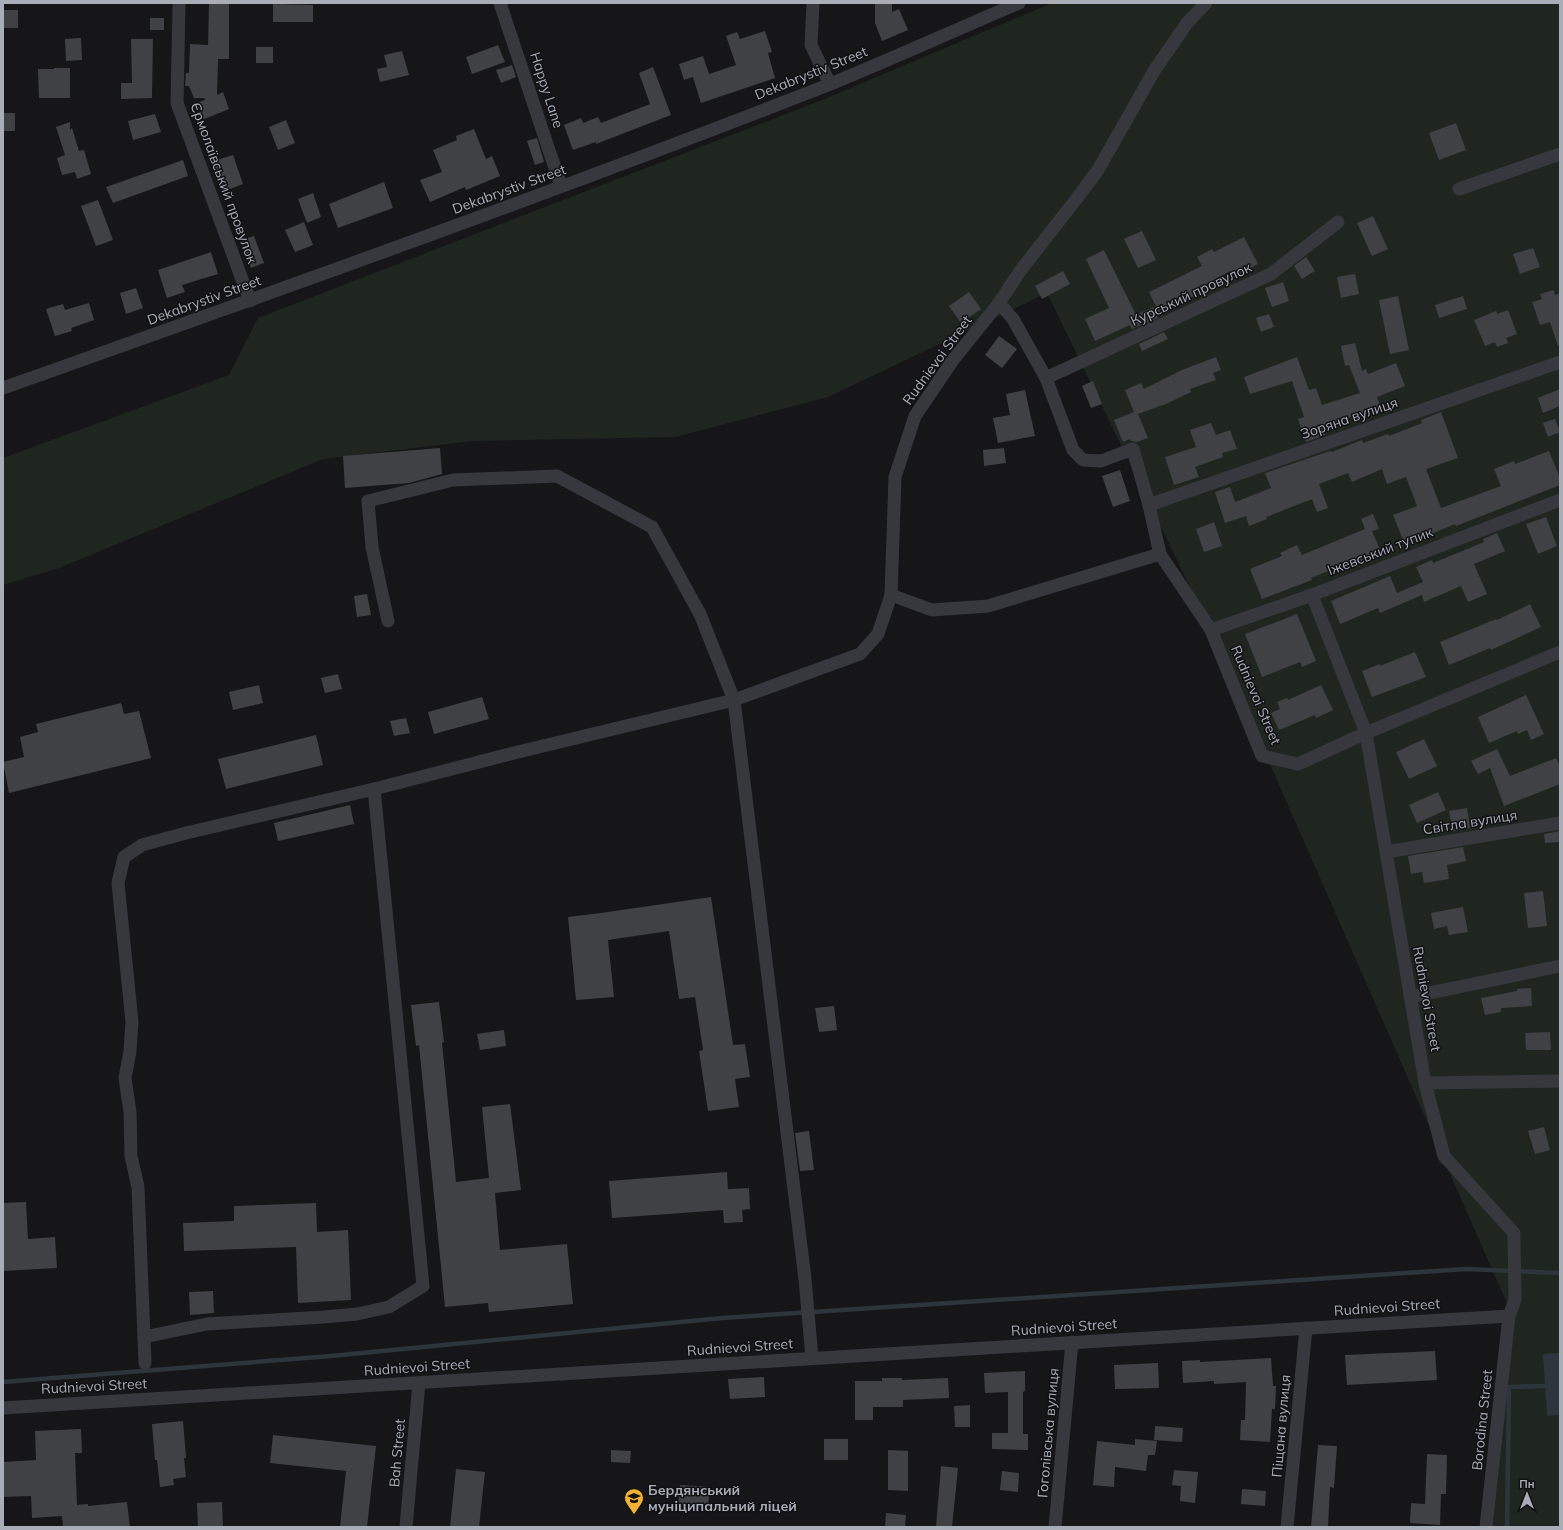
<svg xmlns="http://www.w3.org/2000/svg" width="1563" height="1530" font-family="Mulish,sans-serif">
<rect width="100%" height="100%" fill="#161618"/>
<polygon fill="#1e261f" points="1052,3 1560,3 1560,1527 1488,1527 1513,1317 1211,630 1047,293 828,397 675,437 472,441 323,459 59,568 3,585 3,458 229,375 258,318 822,100"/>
<polygon fill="#2c353c" points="1560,1353 1560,1415 1547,1416 1543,1354"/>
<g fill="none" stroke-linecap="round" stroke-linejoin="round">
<g stroke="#2c353c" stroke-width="4.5">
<polyline points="3,1382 331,1356 722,1318 1466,1269 1560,1273"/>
<polyline points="1507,1527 1509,1387 1545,1386"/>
</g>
</g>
<g fill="#404145">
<polygon points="209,3 229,3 229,59 218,59 217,95 223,92 229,109 202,120 196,103 205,100 204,98 194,98 189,86 185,86 186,73 189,73 190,44 208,45"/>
<polygon points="875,3 892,3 892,12 899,9 908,30 882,41 875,23"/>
<polygon points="273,4 313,5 313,22 273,22"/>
<rect x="3" y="10" width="15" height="18"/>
<rect x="150" y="18" width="14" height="12"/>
<polygon points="765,31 772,52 768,53 775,78 701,103 693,77 684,80 679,64 703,56 709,74 736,65 726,36 737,32 740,39"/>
<polygon points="81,38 82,60 66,61 65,39"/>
<polygon points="131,39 153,39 152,98 121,99 121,83 132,83"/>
<polygon points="498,45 505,62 472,74 466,57"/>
<rect x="256" y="47" width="17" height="16"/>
<polygon points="402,51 409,75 380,82 377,69 387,67 384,55"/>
<polygon points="512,65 516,77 501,83 496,70"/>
<polygon points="653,67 671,115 596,144 596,142 573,150 564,125 581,118 583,123 598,117 601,123 650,104 639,73"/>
<polygon points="54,68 70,68 70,98 39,98 38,69 54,69"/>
<rect x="3" y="113" width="12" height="18"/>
<polygon points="155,114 161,132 133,140 128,121"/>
<polygon points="286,120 295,143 278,150 269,127"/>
<polygon points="70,122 70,130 72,128 79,151 84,150 91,174 77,179 75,172 62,175 57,158 65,155 56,127"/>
<polygon points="1456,123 1466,150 1439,160 1429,133"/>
<polygon points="474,129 486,159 492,156 500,176 466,190 465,187 430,202 420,180 442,172 433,150 457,140 456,136"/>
<polygon points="537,138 544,162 535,165 527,141"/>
<polygon points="233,155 243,184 222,192 211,162"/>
<polygon points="183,160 188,176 113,203 106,187"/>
<polygon points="384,182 393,208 338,228 329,204"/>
<polygon points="313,193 321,217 307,223 298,199"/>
<polygon points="98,200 113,240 96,246 81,206"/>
<polygon points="1373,216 1388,249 1372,256 1357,223"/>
<polygon points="304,222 313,245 295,252 285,230"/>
<polygon points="1142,231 1156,260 1138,268 1124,239"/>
<polygon points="254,236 264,263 251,268 241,240"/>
<polygon points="1244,237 1258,264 1233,277 1230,271 1192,292 1194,296 1159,313 1149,292 1202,266 1197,257 1212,249 1214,252"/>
<polygon points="1533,248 1540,267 1520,274 1513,254"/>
<polygon points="1104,250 1136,315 1153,307 1158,318 1132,329 1130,325 1095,341 1085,319 1109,308 1086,259"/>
<polygon points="211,252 218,274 182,285 185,292 167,298 158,270"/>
<polygon points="1306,257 1315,271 1302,279 1294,266"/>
<polygon points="1063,271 1070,284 1042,299 1035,286"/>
<polygon points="1355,274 1359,294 1341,298 1337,277"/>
<polygon points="1283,282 1289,301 1272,307 1265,288"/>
<polygon points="136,288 143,308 126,314 120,293"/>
<polygon points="1554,290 1555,295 1560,293 1560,345 1558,346 1550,322 1540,325 1532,302 1542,299 1540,294"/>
<polygon points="969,292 981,309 961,323 949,306"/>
<polygon points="1398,296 1409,350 1390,354 1379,300"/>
<polygon points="1463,296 1467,309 1439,318 1435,305"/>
<polygon points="89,303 94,320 71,328 72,331 55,336 46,309 63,304 65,310"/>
<polygon points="1508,310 1517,334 1506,338 1508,343 1497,347 1495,342 1485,346 1474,320 1496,311 1497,314"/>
<polygon points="1269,314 1274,327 1261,332 1256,318"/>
<polygon points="1164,332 1168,339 1142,351 1139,344"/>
<polygon points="999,336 1017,349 1002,368 985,355"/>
<polygon points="1355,343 1362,371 1366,369 1368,374 1396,363 1405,386 1377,397 1381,408 1321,426 1325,435 1306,442 1298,419 1304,417 1292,381 1250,394 1244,377 1297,357 1309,390 1316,388 1322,405 1360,393 1349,365 1345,366 1341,346"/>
<polygon points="1216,357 1221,370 1213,373 1216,380 1190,389 1191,392 1168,403 1138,414 1148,438 1137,442 1131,441 1130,439 1123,442 1114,420 1134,412 1125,390 1141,383 1144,389 1182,370"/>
<polygon points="1093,381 1102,404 1091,408 1082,386"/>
<polygon points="1560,389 1560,406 1543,413 1538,398"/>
<polygon points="1025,390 1035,436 998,443 993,418 1010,415 1006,394"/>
<polygon points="1441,412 1458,458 1426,469 1441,508 1501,486 1494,469 1514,461 1515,464 1549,451 1560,478 1560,485 1456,526 1455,524 1405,545 1393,515 1417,506 1406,477 1387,484 1382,469 1352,482 1348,473 1319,484 1328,508 1317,512 1312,499 1266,517 1267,519 1249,526 1246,516 1225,523 1215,492 1230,487 1235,502 1271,488 1265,473 1330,451 1332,452 1362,440 1363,443 1388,434 1389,436 1422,423 1421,420"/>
<polygon points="1555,419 1560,432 1548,437 1543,423"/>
<polygon points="1211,423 1216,435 1230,430 1237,449 1222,453 1223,457 1195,467 1199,477 1174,485 1165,457 1196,447 1190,430"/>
<polygon points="440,448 442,474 409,483 345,488 343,456"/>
<polygon points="1004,448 1006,463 984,466 983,450"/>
<polygon points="1120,470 1130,501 1113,507 1102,476"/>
<polygon points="1373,514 1379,529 1372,531 1382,554 1358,564 1356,560 1311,578 1312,580 1262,599 1250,569 1282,556 1280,553 1297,545 1302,555 1365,529 1361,519"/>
<polygon points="1546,517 1557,546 1538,554 1526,524"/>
<polygon points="1214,522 1222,546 1204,552 1196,529"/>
<polygon points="1497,533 1505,551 1474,564 1487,594 1468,602 1461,586 1424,602 1422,595 1380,613 1378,608 1340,624 1331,601 1390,576 1397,593 1423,582 1416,567 1432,560 1433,563 1484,542 1483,539"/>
<polygon points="367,594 371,615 357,617 354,596"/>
<polygon points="1530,604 1541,627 1491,650 1490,648 1449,665 1440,642 1496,619 1497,620"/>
<polygon points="1297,614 1316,661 1302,667 1300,662 1262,677 1245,634"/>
<polygon points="1415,652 1426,677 1372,697 1362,671 1380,664 1380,666"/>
<polygon points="338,674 342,689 325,693 321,678"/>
<polygon points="259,685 263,703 233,710 229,692"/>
<polygon points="1321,685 1333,710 1316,718 1315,715 1279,730 1271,713 1280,709 1277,702 1287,698 1288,700"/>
<polygon points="1526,695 1544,734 1531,740 1527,730 1518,734 1517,731 1489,743 1478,717"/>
<polygon points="482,697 489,719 434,734 428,712"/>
<polygon points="121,703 124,714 139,711 151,758 9,793 3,762 24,757 20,737 38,732 36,724"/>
<polygon points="406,718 410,733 394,736 390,721"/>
<polygon points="316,735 323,765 226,789 218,759"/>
<polygon points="1424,739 1437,766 1409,779 1396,752"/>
<polygon points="1497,749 1510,776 1556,758 1560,767 1560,784 1504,806 1490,768 1478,774 1471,761"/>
<polygon points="1438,792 1446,810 1417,823 1409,805"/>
<polygon points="350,805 354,824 278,841 274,823"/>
<polygon points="1467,808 1470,828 1453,831 1449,811"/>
<polygon points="1560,831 1560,842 1545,843 1544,834"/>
<polygon points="1463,847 1466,861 1447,865 1449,879 1424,883 1422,872 1411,874 1408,856"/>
<polygon points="1543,891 1547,926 1528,928 1524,893"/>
<polygon points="711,897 733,1045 745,1044 750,1077 735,1079 739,1107 708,1111 699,1051 703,1050 695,997 679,999 669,931 608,940 614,997 576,1000 568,917 601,913"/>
<polygon points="1463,907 1468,932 1449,935 1447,926 1434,929 1431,913"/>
<polygon points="1531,988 1532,1006 1501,1008 1501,1012 1485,1015 1481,998 1517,991 1517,989"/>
<polygon points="439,1002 444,1042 442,1043 456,1182 489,1178 482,1107 510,1104 521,1190 495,1193 500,1250 567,1244 573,1304 489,1312 488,1303 445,1307 419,1045 416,1046 411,1005"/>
<polygon points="834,1006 837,1030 819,1032 815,1008"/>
<polygon points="504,1030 506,1046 480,1050 477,1034"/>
<polygon points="1550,1032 1551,1050 1526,1050 1525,1033"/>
<polygon points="1544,1127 1550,1150 1535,1154 1528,1131"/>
<polygon points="809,1131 814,1170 800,1171 795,1133"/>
<polygon points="727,1172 728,1189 749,1188 750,1209 742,1210 743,1222 724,1223 723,1210 612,1218 609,1181"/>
<polygon points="26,1202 28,1239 55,1237 57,1268 3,1271 3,1203"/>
<polygon points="316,1203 317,1232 348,1230 351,1300 298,1303 296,1247 184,1251 183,1223 234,1221 234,1206"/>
<polygon points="213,1291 214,1313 190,1315 189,1292"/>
<polygon points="1435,1351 1437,1380 1347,1385 1345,1355"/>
<polygon points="1271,1358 1273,1386 1276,1386 1275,1409 1272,1409 1270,1442 1240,1440 1241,1420 1245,1420 1246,1382 1214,1384 1214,1381 1183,1383 1182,1361 1200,1360 1200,1362"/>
<polygon points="1158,1363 1159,1388 1115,1389 1114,1365"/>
<polygon points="1025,1371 1025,1391 1023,1392 1023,1434 1028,1434 1028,1450 992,1449 992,1433 1008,1433 1008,1392 985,1393 984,1373"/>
<polygon points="764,1377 765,1397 730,1399 728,1379"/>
<polygon points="882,1378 902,1378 902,1380 948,1378 949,1398 903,1400 903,1407 873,1407 873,1420 855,1420 855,1381 882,1381"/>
<polygon points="970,1405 970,1427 955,1427 954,1406"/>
<polygon points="183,1421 186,1458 184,1458 186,1477 173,1479 174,1485 160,1487 157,1460 155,1460 152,1424"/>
<polygon points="1155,1426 1183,1428 1182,1442 1154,1440"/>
<polygon points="81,1429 82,1453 75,1453 77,1505 88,1504 88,1506 127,1502 130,1527 63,1527 62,1516 32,1518 31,1496 3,1497 3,1462 36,1460 35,1431"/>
<polygon points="273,1435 376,1446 367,1527 340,1527 346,1471 270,1463"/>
<rect x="824" y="1439" width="24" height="21"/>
<polygon points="1135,1439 1157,1441 1155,1455 1148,1455 1146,1471 1115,1467 1114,1487 1093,1485 1097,1441 1135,1445"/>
<polygon points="1318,1445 1337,1446 1334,1488 1330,1487 1328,1527 1311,1527"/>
<polygon points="611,1450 631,1451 630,1463 611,1462"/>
<polygon points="888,1450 908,1451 908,1491 888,1490"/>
<polygon points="1427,1454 1447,1455 1446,1494 1441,1494 1440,1525 1410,1523 1411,1503 1425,1504"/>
<polygon points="941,1466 958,1468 952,1527 936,1527"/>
<polygon points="456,1469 485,1472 479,1527 450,1527"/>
<polygon points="1174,1470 1198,1472 1195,1503 1180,1501 1181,1486 1172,1485"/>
<polygon points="1002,1471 1019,1473 1018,1492 1000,1490"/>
<polygon points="680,1485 710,1487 708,1507 678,1505"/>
<polygon points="1242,1489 1266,1491 1265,1506 1241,1504"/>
<polygon points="222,1502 223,1527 198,1527 197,1503"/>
<polygon points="886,1513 906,1515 905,1527 885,1527"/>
</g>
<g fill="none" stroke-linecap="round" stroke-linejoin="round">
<g stroke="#37383d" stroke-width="13">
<polyline points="179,3 177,103 250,301"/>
<polyline points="500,3 561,186"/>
<polyline points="813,3 811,45 830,84"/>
<polyline points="1459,189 1560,154"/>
<polyline points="999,303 1013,319 1046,378 1073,450 1083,460 1101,461 1133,449 1149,505 1160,554 1211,630 1262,756 1298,764 1366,733 1560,652"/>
<polyline points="1046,378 1271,274 1338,222"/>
<path d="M3,388C279,290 555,192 828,85C892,59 955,30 1019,3"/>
<polyline points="1149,505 1560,362"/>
<polyline points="1160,554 988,606 932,610 891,595 895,477 915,416 953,360 999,303 1020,271 1074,202 1098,170 1154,71 1187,23 1206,3"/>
<polyline points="388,621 372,547 368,501 453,480 557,476 652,527 700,614 734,700 805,1279 812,1358"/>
<polyline points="1211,630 1312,595 1560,500"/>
<polyline points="1386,852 1560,823"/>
<polyline points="1410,997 1560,966"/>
<polyline points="1425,1083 1560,1081"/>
<polyline points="144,1337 207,1324 324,1317 357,1314 389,1307 423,1286 374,789"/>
<polyline points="145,1363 138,1187 131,1156 130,1112 125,1078 130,1051 132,1022 118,883 124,857 142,845 186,833 374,789 518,752 734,700 860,654 878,634 891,595"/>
<polyline points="3,1408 1509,1316 1515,1300 1514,1233 1444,1156 1425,1083 1366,733 1312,595"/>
<polyline points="406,1527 419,1383"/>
<polyline points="1055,1527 1072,1342"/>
<polyline points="1287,1527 1306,1328"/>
<polyline points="1486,1527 1509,1316"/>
</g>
</g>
<defs>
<symbol id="school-pin" viewBox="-11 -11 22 30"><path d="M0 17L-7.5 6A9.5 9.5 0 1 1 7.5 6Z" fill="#f2b134" stroke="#111113"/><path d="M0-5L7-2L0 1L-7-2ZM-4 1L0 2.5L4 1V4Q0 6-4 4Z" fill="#111"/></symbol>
</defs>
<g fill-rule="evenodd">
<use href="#school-pin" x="623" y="1487" width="22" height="30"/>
</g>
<g text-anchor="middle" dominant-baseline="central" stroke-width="3" stroke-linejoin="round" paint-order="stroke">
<g font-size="14" fill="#a8adb8" stroke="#111113">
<text transform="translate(811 73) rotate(-22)">Dekabrystiv Street</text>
<text transform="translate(547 90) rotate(72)">Happy Lane</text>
<text transform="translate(224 183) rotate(70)">Єрмолаївський провулок</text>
<text transform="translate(509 189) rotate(-20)">Dekabrystiv Street</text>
<text transform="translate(1191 294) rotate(-25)">Курський провулок</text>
<text transform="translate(204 300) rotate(-20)">Dekabrystiv Street</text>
<text transform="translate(937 360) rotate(-54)">Rudnievoi Street</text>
<text transform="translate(1349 418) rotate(-19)">Зоряна вулиця</text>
<text transform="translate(1380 551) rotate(-21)">Іжевський тупик</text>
<text transform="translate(1256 695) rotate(67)">Rudnievoi Street</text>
<text transform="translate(1470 822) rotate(-9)">Світла вулиця</text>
<text transform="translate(1427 999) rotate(80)">Rudnievoi Street</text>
<text transform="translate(1387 1307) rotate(-4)">Rudnievoi Street</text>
<text transform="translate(1064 1327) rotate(-4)">Rudnievoi Street</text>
<text transform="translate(740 1347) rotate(-4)">Rudnievoi Street</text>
<text transform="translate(417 1367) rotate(-4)">Rudnievoi Street</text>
<text transform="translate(94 1386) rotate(-3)">Rudnievoi Street</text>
<text transform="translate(1482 1420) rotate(-84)">Borodina Street</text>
<text transform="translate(1281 1426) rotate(-85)">Піщана вулиця</text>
<text transform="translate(1048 1433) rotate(-85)">Гоголівська вулиця</text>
<text transform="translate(397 1453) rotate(-85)">Bah Street</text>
</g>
<g font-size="14" font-weight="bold" fill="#a8adb8" stroke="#111113" text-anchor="start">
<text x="648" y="1490">Бердянський<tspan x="648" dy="16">муніципальний ліцей</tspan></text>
</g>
</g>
<rect width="1563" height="1530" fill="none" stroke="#a8adb8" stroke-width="8"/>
<g transform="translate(1527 1494)" stroke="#111113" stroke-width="3" paint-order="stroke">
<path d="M0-3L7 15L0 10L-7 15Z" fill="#a8adb8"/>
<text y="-6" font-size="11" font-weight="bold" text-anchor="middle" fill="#a8adb8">Пн</text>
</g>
</svg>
